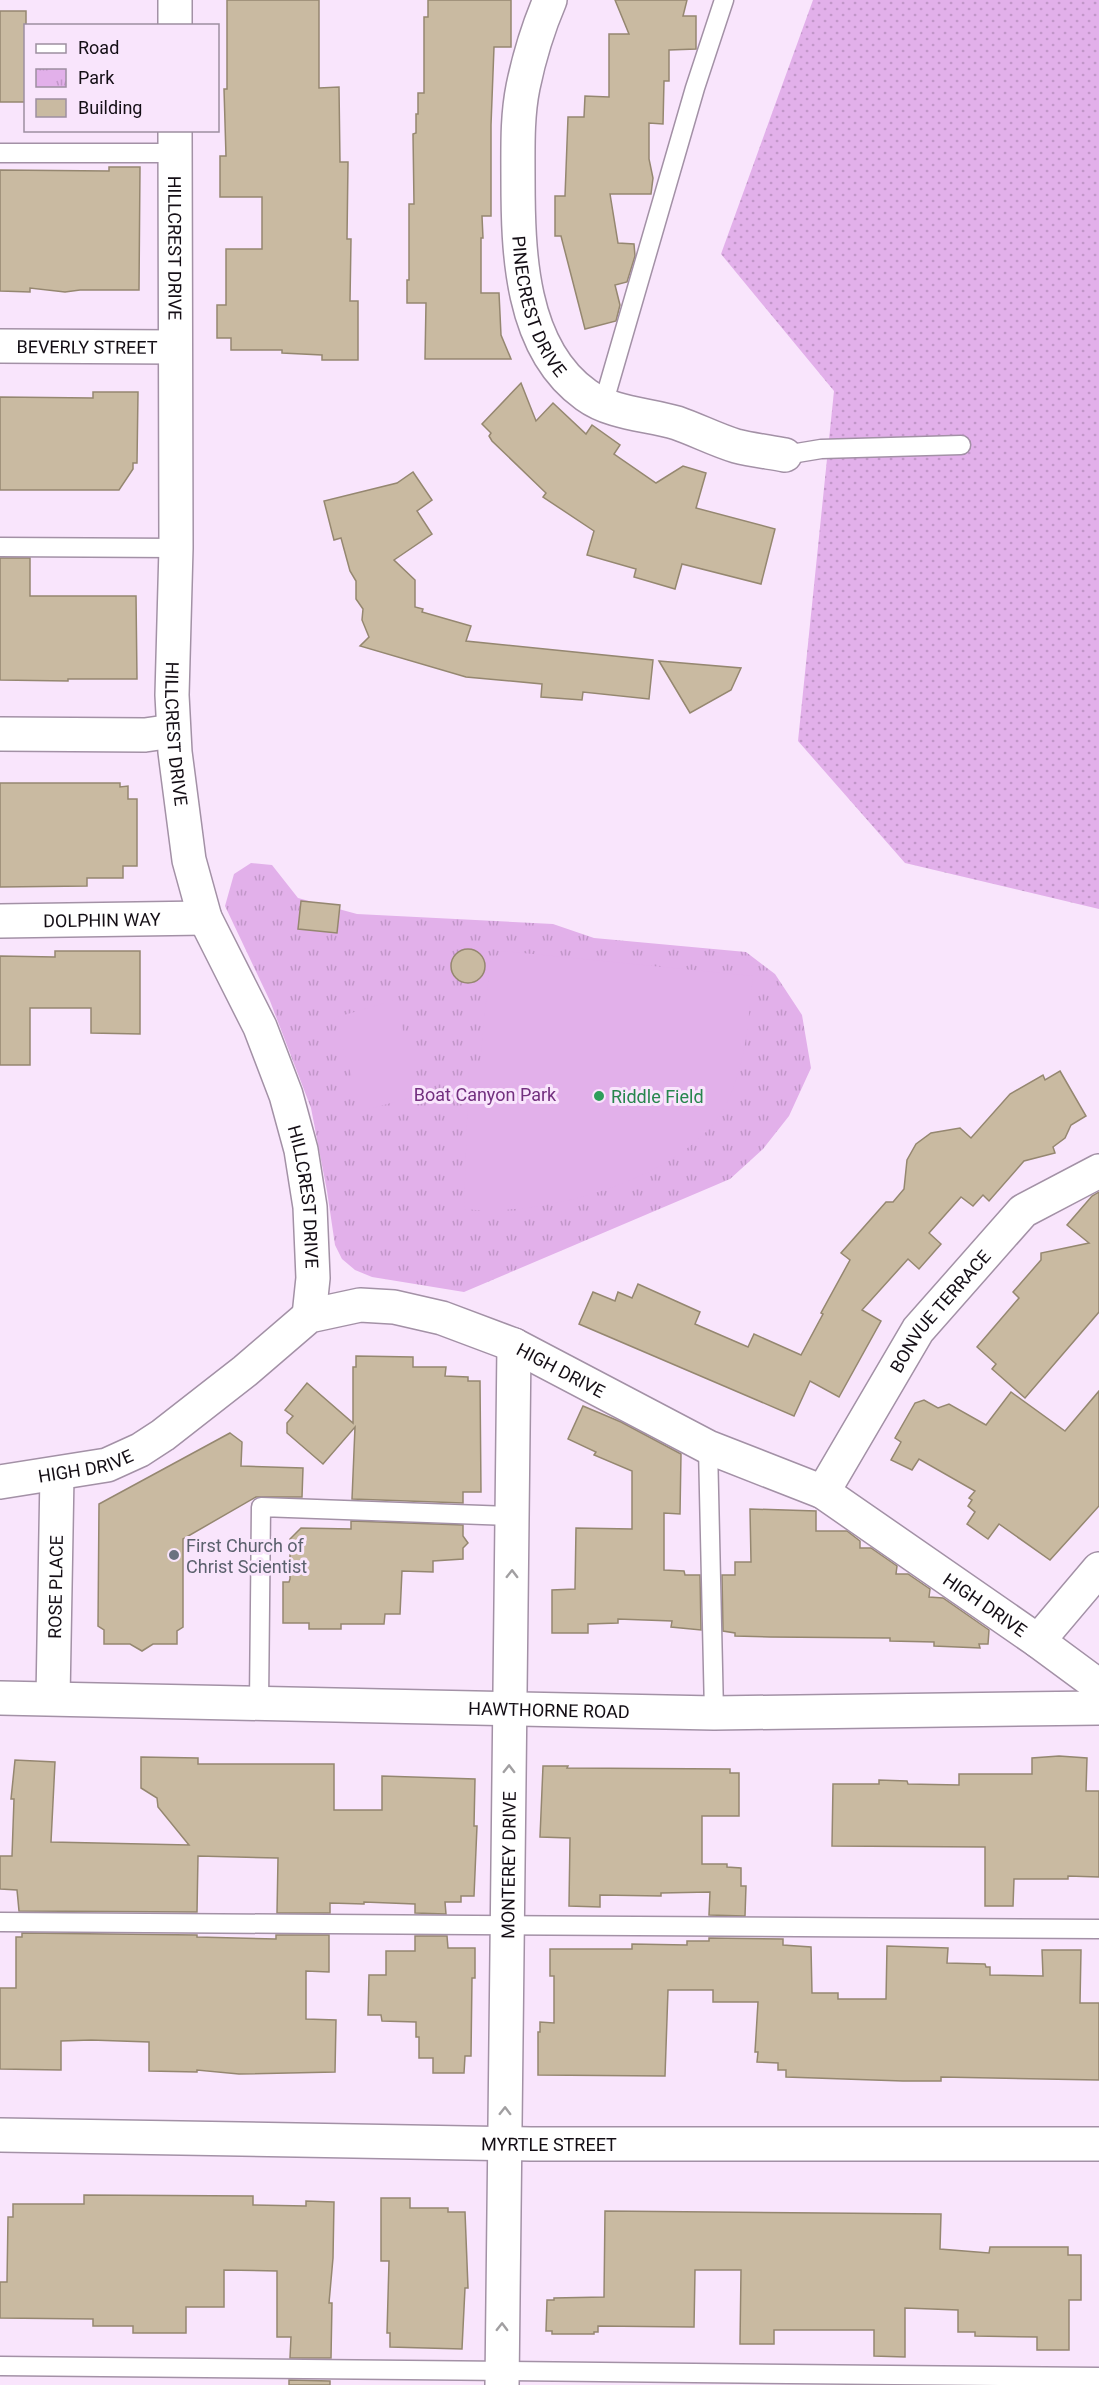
<svg xmlns="http://www.w3.org/2000/svg" width="1099" height="2385" font-family="Roboto,sans-serif">
<defs>
<pattern id="grass-dots" width="8" height="8" patternUnits="userSpaceOnUse" patternTransform="scale(1.5)"><rect width="8" height="8" fill="#e2b0ea"/><path d="M2 2h.1M6 6h.1" fill="none" stroke="#c196c8" stroke-width="1.8" stroke-linecap="round"/></pattern>
<pattern id="park-tufts" width="24" height="20" patternUnits="userSpaceOnUse" patternTransform="scale(1.5)"><rect width="24" height="20" fill="#e2b0ea"/><path d="M3 7l-1-3M5 7V3M7 7l1-3M15 17l-1-3M17 17v-4M19 17l1-3" fill="none" stroke="#c196c8"/></pattern>
</defs>
<rect width="100%" height="100%" fill="#f9e5fc"/>
<polygon fill="url(#grass-dots)" points="813,0 1099,0 1099,909 905,863 798,741 834,391 721,254"/>
<polygon fill="url(#park-tufts)" points="251,863 272,865 298,898 357,914 553,924 594,938 746,952 775,974 802,1015 811,1068 789,1116 763,1149 730,1179 464,1292 372,1277 355,1270 342,1259 335,1245 327,1191 311,1108 270,1001 225,906 234,874"/>
<g fill="#e2b0ea">
<path d="M502,951L753,976C748,1021 746,1070 723,1110C682,1180 541,1218 464,1209L469,1063H480L490,962Z"/>
<polygon points="395,1000 420,1095 362,1111 334,1018"/>
</g>
<g fill="#c9baa1" stroke="#958770" stroke-width="1.5">
<polygon points="227,0 319,0 319,88 339,87 340,162 348,162 347,239 351,239 350,301 358,301 358,360 322,360 322,355 282,353 282,350 231,350 231,338 217,338 217,305 226,305 226,249 262,249 262,197 220,197 220,156 226,156 224,89 227,89"/>
<polygon points="428,0 511,0 511,47 494,47 491,125 491,216 482,216 483,238 481,238 481,293 499,293 501,335 511,359 425,359 426,303 407,303 407,280 409,280 409,204 414,204 413,134 416,133 416,114 418,114 418,93 424,93 424,17 428,17"/>
<polygon points="615,0 687,0 683,16 696,16 696,49 669,50 669,81 664,81 663,124 649,123 649,159 653,178 651,194 610,194 618,243 634,244 635,256 627,282 615,285 620,305 616,321 585,329 561,236 555,236 555,196 565,196 568,117 584,117 585,96 609,97 609,34 629,34"/>
<rect x="0" y="11" width="26" height="91"/>
<polygon points="109,167 140,167 139,290 80,290 65,292 30,288 30,292 0,291 0,170 109,171"/>
<polygon points="521,383 536,421 553,403 586,434 592,425 620,445 614,454 656,483 683,466 706,473 696,508 775,529 761,584 682,564 675,589 634,577 636,569 587,555 594,531 543,497 546,493 492,441 489,436 491,433 482,424"/>
<polygon points="93,392 138,392 137,463 133,463 133,469 119,490 0,490 0,397 93,398"/>
<polygon points="413,472 432,500 417,511 432,534 394,560 415,580 415,607 423,609 422,612 471,626 466,641 653,660 649,699 583,692 582,700 541,697 542,684 466,677 360,646 369,637 362,620 363,609 356,599 356,581 350,571 341,538 334,540 324,501 397,483"/>
<polygon points="0,558 30,558 30,596 136,596 137,679 68,679 68,681 0,680"/>
<polygon points="659,661 741,668 731,690 690,713"/>
<polygon points="0,783 120,783 120,787 128,786 128,799 137,799 137,866 123,866 123,878 87,878 87,886 0,887"/>
<polygon points="301,901 340,905 337,933 298,929"/>
<circle cx="468" cy="966" r="17"/>
<polygon points="55,951 140,951 140,1034 91,1033 91,1008 30,1008 30,1065 0,1065 0,956 55,957"/>
<polygon points="1060,1071 1086,1116 1071,1125 1065,1138 1053,1147 1055,1153 1024,1161 989,1201 983,1195 973,1206 961,1197 929,1233 941,1244 919,1269 908,1259 862,1310 881,1321 839,1397 810,1381 794,1416 579,1324 593,1292 615,1301 618,1292 632,1298 638,1284 700,1312 695,1324 748,1347 754,1334 801,1355 823,1314 821,1313 850,1260 841,1253 886,1202 893,1202 904,1189 907,1160 916,1144 931,1133 960,1128 971,1138 1010,1094 1043,1075 1045,1080"/>
<polygon points="1099,1192 1099,1312 1025,1398 992,1369 996,1364 977,1347 1019,1298 1013,1292 1041,1260 1041,1253 1089,1243 1067,1225 1092,1196"/>
<polygon points="356,1356 413,1357 413,1367 446,1367 445,1376 468,1377 468,1381 480,1381 481,1492 463,1492 463,1503 352,1499 355,1427 323,1464 287,1433 287,1423 293,1416 285,1410 307,1383 353,1423 353,1367 356,1367"/>
<polygon points="1099,1391 1099,1506 1050,1560 999,1524 988,1539 967,1524 975,1512 968,1506 972,1500 969,1498 975,1491 919,1459 912,1470 891,1460 901,1442 895,1438 915,1403 924,1400 938,1408 949,1404 986,1425 1011,1392 1065,1431"/>
<polygon points="583,1406 621,1422 681,1454 680,1514 664,1513 664,1570 684,1571 685,1575 700,1575 701,1630 671,1627 672,1621 618,1619 618,1623 588,1624 588,1633 552,1633 552,1590 575,1589 576,1528 632,1529 632,1471 594,1455 596,1452 568,1439"/>
<polygon points="230,1433 242,1442 241,1466 303,1468 302,1497 256,1497 183,1539 183,1627 177,1631 177,1644 153,1644 142,1651 130,1644 104,1644 104,1630 98,1626 99,1504"/>
<polygon points="750,1509 816,1511 816,1531 847,1531 860,1541 860,1548 871,1548 897,1566 896,1574 908,1574 930,1589 929,1597 943,1598 989,1630 988,1644 979,1644 980,1648 934,1646 934,1642 890,1641 890,1638 770,1637 735,1636 735,1633 723,1631 722,1575 735,1575 735,1562 751,1562"/>
<polygon points="351,1521 463,1525 463,1536 468,1543 463,1548 463,1559 433,1561 433,1572 402,1571 400,1614 385,1614 384,1624 341,1624 341,1629 309,1629 309,1623 283,1623 283,1582 289,1582 290,1579 290,1539 301,1528 351,1529"/>
<polygon points="1059,1756 1087,1758 1086,1791 1099,1791 1099,1877 1068,1876 1068,1879 1014,1879 1013,1906 985,1906 985,1847 832,1846 833,1784 879,1784 879,1780 907,1781 908,1784 959,1785 959,1774 1032,1774 1032,1758"/>
<polygon points="141,1757 198,1758 198,1764 334,1764 334,1810 382,1810 382,1776 475,1779 474,1826 477,1826 474,1896 461,1896 461,1902 445,1902 446,1914 415,1913 415,1904 364,1902 364,1904 330,1903 330,1913 277,1913 278,1858 198,1856 197,1912 19,1911 17,1890 0,1889 0,1856 12,1856 14,1799 11,1799 15,1760 55,1762 51,1842 189,1845 158,1807 157,1798 141,1788"/>
<polygon points="543,1766 568,1766 567,1768 730,1769 730,1773 739,1773 739,1816 702,1816 702,1864 727,1864 727,1867 741,1868 741,1886 746,1886 745,1916 709,1915 710,1892 661,1893 661,1896 600,1895 600,1907 569,1906 570,1838 540,1837"/>
<polygon points="22,1933 197,1935 197,1937 276,1939 276,1935 329,1935 329,1972 306,1971 306,2019 336,2020 335,2072 239,2074 197,2070 197,2072 149,2071 149,2042 91,2040 61,2041 61,2070 0,2069 0,1988 16,1988 16,1937 22,1937"/>
<polygon points="415,1936 447,1936 448,1948 475,1948 475,1978 472,1978 471,2056 465,2056 464,2073 433,2073 433,2058 419,2058 419,2037 416,2037 416,2022 382,2021 381,2015 368,2015 369,1975 386,1975 386,1951 415,1951"/>
<polygon points="709,1938 783,1939 783,1945 811,1947 812,1993 838,1993 838,1999 886,1999 887,1946 948,1948 947,1963 985,1964 986,1967 990,1967 990,1975 1043,1976 1042,1950 1081,1950 1080,2003 1099,2003 1099,2080 941,2077 941,2081 903,2081 786,2077 786,2070 778,2070 778,2063 757,2062 758,2052 755,2052 758,2002 713,2002 713,1990 668,1990 665,2076 538,2075 538,2032 540,2032 540,2022 554,2023 554,1976 550,1976 550,1949 632,1949 632,1944 687,1945 687,1941 709,1941"/>
<polygon points="84,2195 253,2196 253,2205 306,2206 306,2201 334,2202 333,2258 329,2303 332,2303 331,2358 290,2358 291,2337 277,2337 277,2271 224,2270 224,2307 186,2307 186,2333 133,2333 133,2326 93,2326 93,2319 0,2318 0,2282 7,2282 8,2217 13,2217 13,2204 84,2204"/>
<polygon points="381,2198 410,2198 410,2208 448,2208 448,2212 465,2212 468,2288 465,2288 462,2349 390,2347 390,2333 387,2333 389,2261 381,2261"/>
<polygon points="605,2211 941,2214 940,2249 989,2253 990,2247 1068,2247 1068,2255 1081,2255 1081,2300 1069,2300 1069,2350 1037,2350 1037,2337 975,2336 975,2332 958,2332 958,2310 905,2308 905,2357 874,2356 874,2330 774,2330 774,2344 740,2344 741,2270 695,2270 694,2327 598,2326 598,2332 594,2332 594,2334 552,2334 552,2331 546,2331 547,2300 554,2300 554,2298 604,2297"/>
<polygon points="289,2380 330,2381 330,2385 289,2385"/>
</g>
<g fill="none" stroke-linecap="round" stroke-linejoin="round">
<defs>
<g id="lane">
<polyline points="0,153 175,153"/>
<polyline points="603,405 695,88 724,0"/>
<polyline points="785,455 821,449 961,445"/>
<polyline points="0,547 176,548"/>
<polyline points="708,1447 714,1713"/>
<polyline points="259,1703 261,1507 512,1516"/>
<polyline points="0,1922 1099,1929"/>
<polyline points="0,2366 1099,2377"/>
</g>
<g id="street">
<path id="s1" d="M550,0C538,28 529,58 523,87C517,117 518,147 518,178C518,251 520,348 586,395C612,414 647,414 677,423C697,430 716,440 736,446C752,450 769,452 785,455"/>
<path id="s2" d="M0,346L175,347"/>
<polyline points="0,734 145,735 173,731"/>
<path id="s3" d="M0,921L205,918"/>
<path id="s4" d="M823,1492L918,1330L1023,1211L1099,1171"/>
<polyline points="1038,1641 1099,1569"/>
<path id="s5" d="M0,1698L714,1713L1099,1708"/>
<path id="s6" d="M53,1698L57,1475"/>
<path id="s7" d="M0,2135L531,2144H1099"/>
</g>
<g id="secondary">
<polyline points="175,0 175,26"/>
<path id="s8" d="M175,130L176,548L172,695L175,752L189,860L205,918L260,1027L286,1095L301,1150L310,1207L313,1278L309,1316"/>
<path id="s9" d="M0,1482L107,1465L140,1450L163,1435L245,1371L309,1316L360,1305L394,1307L442,1318L514,1345L708,1447L823,1492L1038,1641L1099,1686"/>
<path id="s10" d="M502,2385L514,1345"/>
</g>
</defs>
<use href="#lane" stroke="#a391a6" stroke-width="21"/>
<use href="#street" stroke="#a391a6" stroke-width="36"/>
<use href="#secondary" stroke="#a391a6" stroke-width="36"/>
<use href="#lane" stroke="#fff" stroke-width="18"/>
<use href="#street" stroke="#fff" stroke-width="33"/>
<use href="#secondary" stroke="#fff" stroke-width="33"/>
</g>
<defs><path id="oneway-chevron" d="M-2-3.5L2.5 0L-2 3.5" fill="none" stroke-width="1.6" stroke-linecap="round" stroke-linejoin="round" transform="scale(1.5)"/></defs>
<g stroke="#a19fa1">
<use href="#oneway-chevron" transform="translate(512 1574) rotate(-89)"/>
<use href="#oneway-chevron" transform="translate(509 1769) rotate(-89)"/>
<use href="#oneway-chevron" transform="translate(505 2111) rotate(-89)"/>
<use href="#oneway-chevron" transform="translate(502 2327) rotate(-89)"/>
</g>
<circle fill="#2e9e5b" stroke="#f9e5fc" stroke-width="2" cx="599" cy="1096" r="6"/>
<circle fill="#6b7280" stroke="#f9e5fc" stroke-width="2" cx="174" cy="1555" r="6"/>
<g text-anchor="middle" dominant-baseline="central" stroke-width="6" stroke-linejoin="round" paint-order="stroke">
<g font-size="18" fill="#140e15" stroke="#f9e5fc">
<text stroke="none"><textPath href="#s8" startOffset="118">HILLCREST DRIVE</textPath></text>
<text stroke="none"><textPath href="#s1" startOffset="314">PINECREST DRIVE</textPath></text>
<text stroke="none"><textPath href="#s2" startOffset="87">BEVERLY STREET</textPath></text>
<text stroke="none"><textPath href="#s8" startOffset="604">HILLCREST DRIVE</textPath></text>
<text stroke="none"><textPath href="#s3" startOffset="102">DOLPHIN WAY</textPath></text>
<text stroke="none"><textPath href="#s8" startOffset="1090">HILLCREST DRIVE</textPath></text>
<text stroke="none"><textPath href="#s4" startOffset="216">BONVUE TERRACE</textPath></text>
<text stroke="none"><textPath href="#s9" startOffset="626">HIGH DRIVE</textPath></text>
<text stroke="none"><textPath href="#s9" startOffset="87">HIGH DRIVE</textPath></text>
<text stroke="none"><textPath href="#s6" startOffset="111">ROSE PLACE</textPath></text>
<text stroke="none"><textPath href="#s9" startOffset="1113">HIGH DRIVE</textPath></text>
<text stroke="none"><textPath href="#s5" startOffset="549">HAWTHORNE ROAD</textPath></text>
<text stroke="none"><textPath href="#s10" startOffset="520">MONTEREY DRIVE</textPath></text>
<text stroke="none"><textPath href="#s7" startOffset="549">MYRTLE STREET</textPath></text>
</g>
<g font-size="18" fill="#73307f" stroke="#f9e5fc">
<text x="485" y="1094">Boat Canyon Park</text>
</g>
<g font-size="18" fill="#27864d" stroke="#f9e5fc" text-anchor="start">
<text x="611" y="1096">Riddle Field</text>
</g>
<g font-size="18" fill="#5b616d" stroke="#f9e5fc" text-anchor="start">
<text x="186" y="1545">First Church of<tspan x="186" dy="21">Christ Scientist</tspan></text>
</g>
</g>
<rect x="24" y="24" width="195" height="108" fill="#f9e5fc" stroke="#9d8fa0" stroke-width="1.5"/>
<rect x="36" y="44" width="30" height="9" fill="#ffffff" stroke="#9d8fa0" stroke-width="1.5"/>
<text x="78" y="54" font-size="18" fill="#140e15">Road</text>
<rect x="36" y="69" width="30" height="18" fill="url(#park-tufts)" stroke="#9d8fa0" stroke-width="1.5"/>
<text x="78" y="84" font-size="18" fill="#140e15">Park</text>
<rect x="36" y="99" width="30" height="18" fill="#c9baa1" stroke="#9d8fa0" stroke-width="1.5"/>
<text x="78" y="114" font-size="18" fill="#140e15">Building</text>
</svg>
